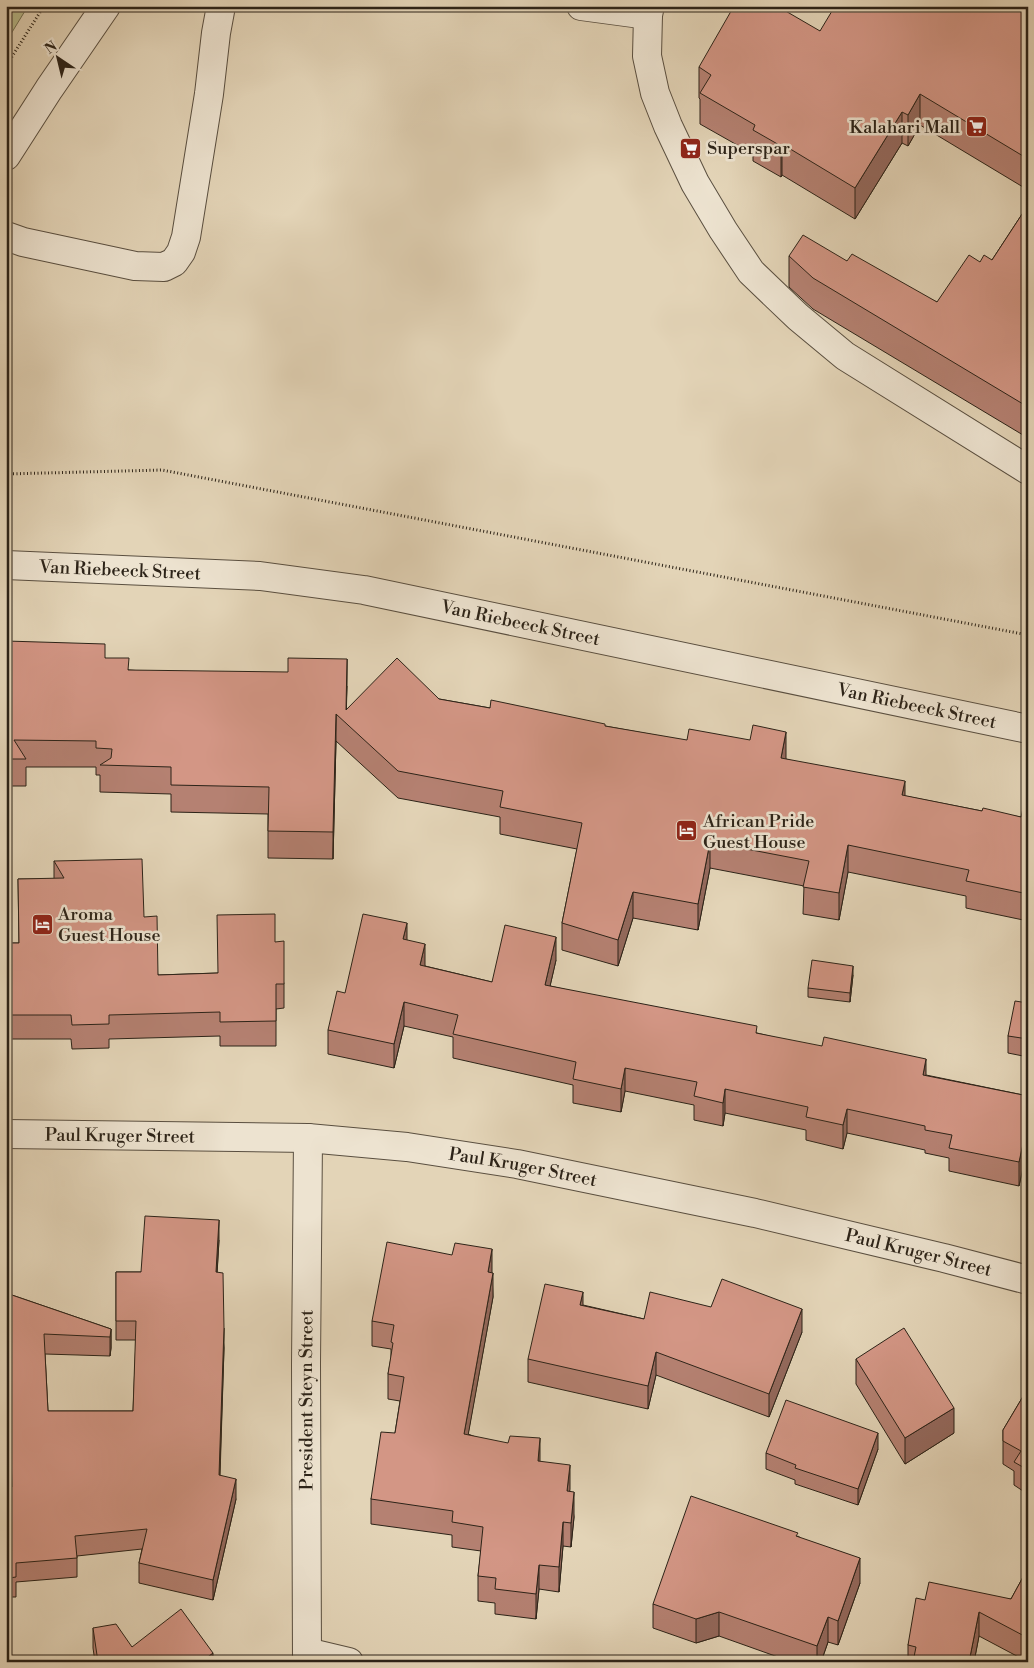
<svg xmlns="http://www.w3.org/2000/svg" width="1034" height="1668" font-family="'Libre Bodoni',serif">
<rect width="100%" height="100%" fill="#e3d4b7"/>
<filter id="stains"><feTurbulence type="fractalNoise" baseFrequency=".004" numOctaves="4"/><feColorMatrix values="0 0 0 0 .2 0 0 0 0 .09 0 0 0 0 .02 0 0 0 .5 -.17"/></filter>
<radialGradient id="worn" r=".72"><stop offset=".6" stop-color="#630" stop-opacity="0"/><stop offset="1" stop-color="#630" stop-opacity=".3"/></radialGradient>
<polygon fill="#b9bb8b" stroke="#726f52" points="6,6 28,6 6,42"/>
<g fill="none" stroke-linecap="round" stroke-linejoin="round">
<defs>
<g id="minor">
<polyline points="581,6 648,15"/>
<polyline points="650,6 648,15 647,56 655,93 668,126 695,183 723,230 751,272 798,317 845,356 1028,470"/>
<polyline points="6,156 49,89 106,6"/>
<polyline points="6,236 23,242 135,266 164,267 174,262 181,252 186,237 209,94 216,33 221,6"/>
<path id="s1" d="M6,565L260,576L364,590L1028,729"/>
<path id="s2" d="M6,1134L308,1138L407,1147L517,1164L755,1213L944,1258L1028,1280"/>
<polyline points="307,1652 349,1662"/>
<path id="s3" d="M307,1662L306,1364L308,1138"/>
</g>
</defs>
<use href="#minor" stroke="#5a4f40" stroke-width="30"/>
<g stroke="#2c2318" stroke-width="3" stroke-dasharray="1 2.5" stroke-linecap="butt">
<polyline points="6,66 44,6"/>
<polyline points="6,474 162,470 1028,635"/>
</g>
<use href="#minor" stroke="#ede3d0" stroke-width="28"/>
</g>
<g fill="#b58172" stroke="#2c2318">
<polygon points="1028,6 1028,190 920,125 908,146 902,143 855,219 782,175 781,177 753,161 753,154 700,124 700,99 699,98 699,67 820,31"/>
<polygon points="1028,205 1028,438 813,309 789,287 789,256 847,261 937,302 980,262 992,260"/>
<polygon points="6,641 105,658 129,670 347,686 346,710 439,699 490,708 605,726 786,759 905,796 982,811 1021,817 1028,809 1028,921 966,908 966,896 848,872 839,920 803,914 804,886 710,868 698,930 633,918 618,966 562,950 562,923 577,849 500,834 500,817 398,798 336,741 333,859 268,858 268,814 171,812 171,794 100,792 100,775 96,775 96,767 26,767 26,786 6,786"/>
<polygon points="54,861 144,917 158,975 218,973 275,942 284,984 284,1008 276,1009 276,1046 220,1046 220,1036 109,1039 109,1048 72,1049 71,1039 6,1039 6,943 19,943 18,879 54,879"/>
<polygon points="407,940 425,966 492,982 556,960 550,986 757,1033 926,1075 1028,1096 1028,1145 1019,1186 949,1171 949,1158 925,1153 925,1150 847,1133 843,1149 806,1140 806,1130 725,1113 723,1126 694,1120 694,1105 625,1091 621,1112 573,1103 573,1085 453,1058 453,1037 404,1026 394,1068 328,1054 328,1030"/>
<polygon points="853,975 850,1002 808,997 808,988"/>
<polygon points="1028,1003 1028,1057 1008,1053 1008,1036"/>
<polygon points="219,1240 217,1272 224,1348 220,1476 236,1499 213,1600 139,1583 139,1563 142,1549 77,1556 77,1577 16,1582 16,1597 9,1597 8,1662 6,1662 11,1487 10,1445 6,1445 6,1293 111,1329 111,1348 110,1356 45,1354 48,1411 133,1411 136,1340 116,1340 116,1272 141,1272"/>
<polygon points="492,1273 493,1297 468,1434 540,1462 570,1491 574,1517 571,1547 563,1546 559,1592 539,1589 536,1619 495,1614 495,1603 478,1601 478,1576 481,1551 452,1547 452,1535 371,1524 371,1499 395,1433 400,1401 388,1399 388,1374 391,1358 391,1349 372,1346 372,1321"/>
<polygon points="583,1305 644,1319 802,1332 769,1417 656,1375 648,1409 528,1382 528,1359"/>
<polygon points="856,1359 954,1433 905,1464 856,1384"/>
<polygon points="1028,1388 1028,1509 1023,1506 1023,1491 1014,1485 1014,1471 1003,1464 1003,1430"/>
<polygon points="878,1449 858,1505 795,1484 795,1480 766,1469 766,1453"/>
<polygon points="798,1536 860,1583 838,1645 828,1642 821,1662 792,1662 719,1636 696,1643 653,1628 653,1604"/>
<polygon points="1028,1568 1028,1662 979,1636 974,1662 908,1662 908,1645 925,1600 1011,1599"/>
<polygon points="93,1628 132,1647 213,1662 95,1662 93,1648"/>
</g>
<g fill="#94695d" stroke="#2c2318">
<polygon points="920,94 920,125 908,146 908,115"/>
<polygon points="902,112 902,143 855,219 855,188"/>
<polygon points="782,144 782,175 781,177 781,146"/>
<polygon points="347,659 347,686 346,723 346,710"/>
<polygon points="336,714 336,741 333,859 333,832"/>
<polygon points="786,732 786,758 781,784 781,758"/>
<polygon points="905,781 905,808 902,795"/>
<polygon points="710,842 710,868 698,930 698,904"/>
<polygon points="848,845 848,872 839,920 839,893"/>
<polygon points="633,892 633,918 618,966 618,940"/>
<polygon points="407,923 407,946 403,939"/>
<polygon points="556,937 556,960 545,1008 545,985"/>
<polygon points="425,944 425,967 420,965"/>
<polygon points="853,966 853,975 850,1002 850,993"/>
<polygon points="404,1002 404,1026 394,1068 394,1044"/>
<polygon points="926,1059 926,1083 923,1075"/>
<polygon points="625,1068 625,1091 621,1112 621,1089"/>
<polygon points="725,1089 725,1113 723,1126 723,1103"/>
<polygon points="847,1109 847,1133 843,1149 843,1125"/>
<polygon points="1028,1121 1028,1145 1019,1186 1019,1162"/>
<polygon points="219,1220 219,1240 216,1292 216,1272"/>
<polygon points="492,1249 492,1274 488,1272"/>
<polygon points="493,1273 493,1297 464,1458 464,1434"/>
<polygon points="583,1292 583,1315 580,1305"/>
<polygon points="802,1309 802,1332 769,1417 769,1394"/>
<polygon points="224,1328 224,1348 219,1495 219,1475"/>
<polygon points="111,1329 111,1348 110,1356 110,1337"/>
<polygon points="656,1352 656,1375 648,1409 648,1386"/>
<polygon points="954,1408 954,1433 905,1464 905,1438"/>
<polygon points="878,1433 878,1449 858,1505 858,1489"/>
<polygon points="540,1438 540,1463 538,1461"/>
<polygon points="570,1465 570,1489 567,1516 567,1491"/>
<polygon points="236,1479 236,1499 213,1600 213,1580"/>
<polygon points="574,1492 574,1517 571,1547 571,1523"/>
<polygon points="563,1522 563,1546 559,1592 559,1567"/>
<polygon points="860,1558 860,1583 838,1645 838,1621"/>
<polygon points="539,1565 539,1589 536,1619 536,1594"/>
<polygon points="719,1612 719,1636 696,1643 696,1619"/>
<polygon points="979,1612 979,1636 974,1662 969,1662"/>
<polygon points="828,1617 828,1642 821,1662 817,1662 817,1646"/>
<polygon points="213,1653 213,1662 201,1662"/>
</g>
<g fill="#d39685" stroke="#2c2318">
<polygon points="734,6 777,6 820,31 835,6 1028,6 1028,159 920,94 908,115 902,112 855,188 782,144 781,146 753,130 755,125 700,93 711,75 699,67"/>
<polygon points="1028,205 1028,407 813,278 789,256 803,235 847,261 852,254 937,302 969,255 980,262 984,255 992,260"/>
<polygon points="6,641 105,644 105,658 129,658 128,670 288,672 288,658 347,659 346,710 397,658 439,699 490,708 491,700 605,724 605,726 687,740 689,729 750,740 753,725 786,732 781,758 905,781 902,795 982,811 983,808 1021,817 1023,808 1028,809 1028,894 966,881 969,870 848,845 839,893 803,887 809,861 710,842 698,904 633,892 618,940 562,923 582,823 500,807 503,791 398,771 336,714 333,832 268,831 269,787 171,785 171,767 100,765 111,758 112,749 96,748 96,741 14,740 26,759 6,759"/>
<polygon points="142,859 144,917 157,916 158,975 218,973 217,915 275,914 275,942 284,941 284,984 276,984 276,1021 220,1022 220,1012 109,1015 109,1024 72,1025 71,1015 6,1015 6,943 19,943 18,879 64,878 54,861"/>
<polygon points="363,914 407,923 403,939 425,944 420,965 492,982 505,925 556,937 545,985 757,1026 756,1033 822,1046 824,1037 926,1059 923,1075 1028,1096 1028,1121 1019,1162 949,1148 952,1135 925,1130 925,1126 847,1109 843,1125 806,1117 808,1107 725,1089 723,1103 694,1096 697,1082 625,1068 621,1089 573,1079 576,1062 453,1034 458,1015 404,1002 394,1044 328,1030 337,991 345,993"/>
<polygon points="812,960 853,966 850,993 808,988"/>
<polygon points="1015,1001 1028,1003 1028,1039 1008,1036"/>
<polygon points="145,1216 219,1220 216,1272 223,1273 224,1328 219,1475 236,1479 213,1580 139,1563 147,1529 75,1536 77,1558 16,1563 16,1577 9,1578 8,1662 6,1662 6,1488 12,1487 10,1425 6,1425 6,1293 111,1329 110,1337 44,1334 48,1411 133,1411 136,1321 116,1321 116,1272 141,1272"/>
<polygon points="387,1242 452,1255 455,1243 492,1249 488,1272 493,1273 464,1434 508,1443 510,1436 540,1438 538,1461 570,1465 567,1491 574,1492 571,1523 563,1522 559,1567 539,1565 536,1594 495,1589 496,1578 478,1576 483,1527 452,1522 453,1511 371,1499 381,1432 395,1433 404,1377 388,1374 393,1343 391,1342 394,1325 372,1321"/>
<polygon points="722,1279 802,1309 769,1394 656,1352 648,1386 528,1359 545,1284 583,1292 580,1305 644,1319 650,1292 711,1307"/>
<polygon points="904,1328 954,1408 905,1438 856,1359"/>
<polygon points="1028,1388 1028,1470 1014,1462 1021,1451 1003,1441 1003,1430"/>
<polygon points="786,1400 878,1433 858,1489 795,1468 796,1465 766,1453"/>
<polygon points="1028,1475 1028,1486 1023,1483"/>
<polygon points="691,1496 798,1533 796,1536 860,1558 838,1621 828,1617 817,1646 719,1612 696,1619 653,1604"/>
<polygon points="1028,1568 1028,1638 979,1612 969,1662 913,1662 916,1647 908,1645 916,1598 925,1600 929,1582 1011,1599"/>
<polygon points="181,1609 213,1653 201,1662 98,1662 93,1628 116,1624 132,1647"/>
</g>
<defs>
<symbol id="supermarket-square" viewBox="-11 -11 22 22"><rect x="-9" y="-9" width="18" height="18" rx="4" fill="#8f2418" stroke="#ede3d0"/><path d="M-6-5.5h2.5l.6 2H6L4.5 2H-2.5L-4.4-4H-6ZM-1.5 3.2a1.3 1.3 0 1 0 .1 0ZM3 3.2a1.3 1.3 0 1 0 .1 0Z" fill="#fff"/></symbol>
<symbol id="hotel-square" viewBox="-11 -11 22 22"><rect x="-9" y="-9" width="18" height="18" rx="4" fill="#8f2418" stroke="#ede3d0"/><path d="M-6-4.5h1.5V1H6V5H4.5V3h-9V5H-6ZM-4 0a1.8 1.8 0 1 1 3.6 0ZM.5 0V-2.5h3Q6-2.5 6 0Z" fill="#fff"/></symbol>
</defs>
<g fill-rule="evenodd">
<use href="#supermarket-square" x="964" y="114" width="25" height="25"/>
<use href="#supermarket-square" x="678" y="136" width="25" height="25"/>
<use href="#hotel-square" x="674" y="818" width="25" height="25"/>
<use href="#hotel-square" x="30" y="912" width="25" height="25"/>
</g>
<g text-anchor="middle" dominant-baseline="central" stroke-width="5" stroke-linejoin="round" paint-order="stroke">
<g font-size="18" fill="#2c2318" stroke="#ede3d0" text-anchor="start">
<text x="960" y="127" text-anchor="end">Kalahari Mall</text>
<text x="707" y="148">Superspar</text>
<text x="703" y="821">African Pride<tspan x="703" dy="21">Guest House</tspan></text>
<text x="58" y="914">Aroma<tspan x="58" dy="21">Guest House</tspan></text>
</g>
<g font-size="18" fill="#2c2318" stroke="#ede3d0">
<text stroke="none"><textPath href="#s1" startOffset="114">Van Riebeeck Street</textPath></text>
<text stroke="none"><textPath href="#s1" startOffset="519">Van Riebeeck Street</textPath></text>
<text stroke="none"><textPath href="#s1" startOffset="924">Van Riebeeck Street</textPath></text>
<text stroke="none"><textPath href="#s2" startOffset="114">Paul Kruger Street</textPath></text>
<text stroke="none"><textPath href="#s2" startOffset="519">Paul Kruger Street</textPath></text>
<text stroke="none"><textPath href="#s2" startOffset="924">Paul Kruger Street</textPath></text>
<text stroke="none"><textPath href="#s3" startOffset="262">President Steyn Street</textPath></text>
</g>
</g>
<rect width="1034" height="1668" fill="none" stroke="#e3d4b7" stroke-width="25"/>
<rect x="8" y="8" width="1019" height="1653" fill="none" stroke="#2c2318" stroke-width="2.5"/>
<rect x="12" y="12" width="1009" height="1643" fill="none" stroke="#2c2318"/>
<g transform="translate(58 58) rotate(325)" stroke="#ede3d0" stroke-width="4" paint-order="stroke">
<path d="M0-4L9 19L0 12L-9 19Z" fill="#2c2318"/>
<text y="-8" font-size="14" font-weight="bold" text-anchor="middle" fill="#2c2318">N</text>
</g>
<rect width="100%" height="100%" filter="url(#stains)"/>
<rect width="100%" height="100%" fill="url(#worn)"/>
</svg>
